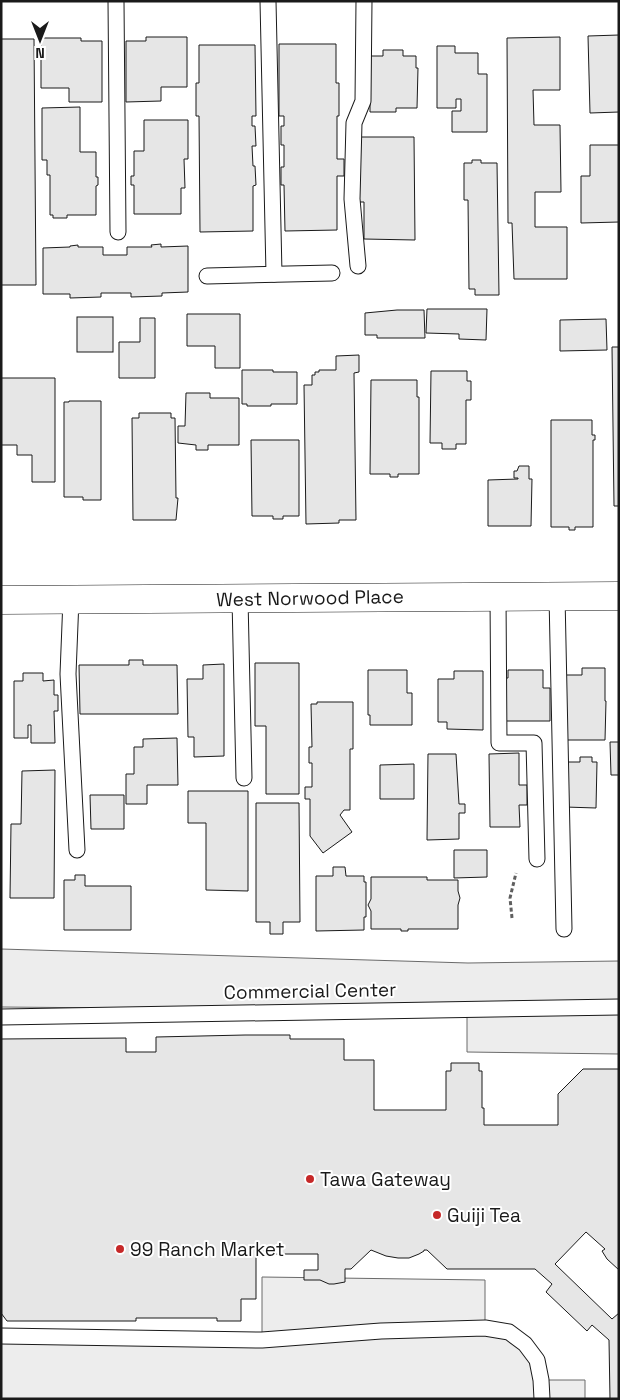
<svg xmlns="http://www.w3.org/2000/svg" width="620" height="1400" font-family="'Space Grotesk',sans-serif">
<rect width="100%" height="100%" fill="#fff"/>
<g fill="#ededed" stroke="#6a6a6a">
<polygon points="1,949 468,963 619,961 619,1054 467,1052 467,1011 1,1007"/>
<polygon points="262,1277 485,1280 485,1328 509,1332 541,1380 585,1380 585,1399 1,1399 1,1336 262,1340"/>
</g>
<g fill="#e6e6e6" stroke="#1a1a1a">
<polygon points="619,35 619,112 590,113 588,36"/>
<polygon points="146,37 187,37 187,87 161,87 161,101 126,102 126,41 146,41"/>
<polygon points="560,37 560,90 533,90 534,125 560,125 561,192 535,192 535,227 567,227 567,279 514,279 512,223 508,223 507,38"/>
<polygon points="41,38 81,38 81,41 102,41 102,102 69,102 69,88 41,88"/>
<polygon points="1,39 34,39 36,285 1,285"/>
<polygon points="279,44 336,44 336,83 339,83 339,116 337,116 337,159 344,159 344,176 337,176 337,230 285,231 284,185 281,185 281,167 284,167 284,145 281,145 281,126 284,126 284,116 279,116"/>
<polygon points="199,45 255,45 256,116 252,116 252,126 255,126 256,146 252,146 253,166 255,166 256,185 253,186 253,231 200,232 199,116 196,116 196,83 199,83"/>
<polygon points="437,46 455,46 455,53 478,53 478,74 487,74 487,132 452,132 452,111 461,111 461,99 456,99 456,108 437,108"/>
<polygon points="383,50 403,50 403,56 416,56 416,68 418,68 417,108 396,108 396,112 370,112 370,56 383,56"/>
<polygon points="80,107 80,152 96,152 96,177 98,177 98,185 96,186 96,215 67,215 67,218 53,218 53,215 50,215 50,175 47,175 47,160 42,160 42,108"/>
<polygon points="144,120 188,120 188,159 184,159 185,188 181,188 181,214 134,214 134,185 131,185 131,176 134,176 134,151 144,151"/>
<polygon points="358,137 414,137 415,240 364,239 364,202 358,202"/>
<polygon points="590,145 619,145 619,222 581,223 581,176 590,176"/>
<polygon points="472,160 481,160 481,163 497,163 499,295 475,295 475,289 469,289 468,200 464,200 464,163 472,163"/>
<polygon points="161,244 161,247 188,246 188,292 162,293 162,296 131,297 131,293 101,293 101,297 70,298 70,294 43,294 43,248 70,247 70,246 78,245 78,247 103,247 103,255 127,255 127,247 152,247 151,245"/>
<polygon points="427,309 487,309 486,340 459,339 459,334 426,333"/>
<polygon points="397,310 424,310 425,338 377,338 377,335 365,335 365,313"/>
<polygon points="187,314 240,314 240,368 215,368 215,346 187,346"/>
<rect x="77" y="317" width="36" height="35"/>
<polygon points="140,318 155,318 155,378 119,378 119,342 140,342"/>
<polygon points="606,319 607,350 560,351 560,320"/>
<polygon points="612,347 619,347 619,506 614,506"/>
<polygon points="359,355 359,372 354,373 356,520 339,520 339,523 306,524 304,385 312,385 312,375 315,375 315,372 319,372 319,370 336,370 336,356"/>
<polygon points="242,370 273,370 273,372 297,372 297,404 271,404 271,406 247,406 247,404 242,404"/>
<polygon points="431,371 467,371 467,381 471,381 471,400 466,400 466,444 456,444 456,449 442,449 442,443 430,443"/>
<polygon points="1,378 55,378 55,482 32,482 32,455 17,455 17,445 1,445"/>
<polygon points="371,380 417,380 417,397 419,397 419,474 398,474 398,477 390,477 390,474 370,474"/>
<polygon points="186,393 210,393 210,398 239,398 239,445 208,445 208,450 196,450 196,445 178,443 178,426 185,426"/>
<polygon points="69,401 101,401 101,500 83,500 83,497 64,497 64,402 69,402"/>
<polygon points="139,413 171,413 171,418 175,418 176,498 178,498 176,520 133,520 132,418 139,418"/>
<polygon points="551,420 592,420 592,435 595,435 595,440 593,440 593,527 575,527 575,530 569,530 569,527 551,527"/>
<polygon points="251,440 299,440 299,516 283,516 283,519 273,519 273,516 252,516"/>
<polygon points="519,466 529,466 529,479 532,479 531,526 488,526 488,480 518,479 518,478 514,478 514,471 517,471"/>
<polygon points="129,660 143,660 143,665 177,665 178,714 80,714 79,665 129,665"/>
<polygon points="255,663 299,663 299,794 266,794 266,726 255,726"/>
<polygon points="224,664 224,756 194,757 194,737 188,737 187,679 203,679 203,665"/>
<polygon points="582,668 605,668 605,701 606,701 605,740 562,740 562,675 582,675"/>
<polygon points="368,670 407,670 407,693 412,693 412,725 370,725 370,715 368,715"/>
<polygon points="508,670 543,670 543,688 550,688 550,721 502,721 502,678 508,678"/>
<polygon points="454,671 483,671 483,730 447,729 447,722 438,722 438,679 454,679"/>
<polygon points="23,673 43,673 43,681 54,680 54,695 58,695 58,711 54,711 55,743 31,743 31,725 28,725 28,738 14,738 14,681 23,681"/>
<polygon points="317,702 353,702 353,749 350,749 350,810 344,810 340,815 352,832 323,853 310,836 310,799 305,799 305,787 312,787 312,763 309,763 309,747 312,747 311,704 317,704"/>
<polygon points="177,738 178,785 147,785 147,804 126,804 126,774 134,774 134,747 143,747 143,739"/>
<polygon points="610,742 619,742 619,775 611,775"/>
<polygon points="519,753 519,785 527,785 527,805 519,805 520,827 490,827 489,754"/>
<polygon points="428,754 456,754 459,804 465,804 465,813 459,813 459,839 427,840"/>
<polygon points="580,757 592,757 592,762 597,762 596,808 565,807 566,762 580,762"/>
<polygon points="414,764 414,799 380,799 380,765"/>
<polygon points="55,770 54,898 10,898 11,824 21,824 22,771"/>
<polygon points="188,791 248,791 248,891 206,890 206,823 188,823"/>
<polygon points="90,795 124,795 124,829 91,829"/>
<polygon points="256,803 299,803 300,922 283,922 283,934 270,934 270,922 256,922"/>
<polygon points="454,850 487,850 487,877 454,878"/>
<polygon points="333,867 345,867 346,876 364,876 364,882 366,882 366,917 364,917 364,930 316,931 316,876 333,876"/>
<polygon points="75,875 85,875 85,886 131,886 131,930 64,930 64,880 75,880"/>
<polygon points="371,877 427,877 427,880 458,880 458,891 460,898 458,905 458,929 408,929 408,931 401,931 401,929 371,929 371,911 368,905 371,899"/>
<polygon points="245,1035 290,1035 290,1039 344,1039 344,1060 374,1060 374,1110 446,1110 446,1071 451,1071 451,1063 479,1063 479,1071 482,1071 482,1108 484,1108 484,1125 558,1125 558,1094 583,1069 619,1069 619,1270 607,1259 602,1251 605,1249 586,1232 555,1264 612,1319 619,1313 619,1399 610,1399 609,1340 592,1325 587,1331 546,1292 552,1284 535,1269 447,1269 427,1250 424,1250 424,1251 419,1254 409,1258 398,1258 386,1256 371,1250 351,1269 345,1269 345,1282 334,1284 329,1284 320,1280 304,1280 304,1270 318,1270 318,1254 256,1254 256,1299 241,1299 241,1321 217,1321 217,1318 136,1318 136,1321 7,1321 1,1313 1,1039 126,1038 126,1052 156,1052 156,1037"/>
</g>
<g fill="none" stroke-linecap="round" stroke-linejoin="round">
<defs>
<g id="service">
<polyline points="116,1 118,232"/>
<polyline points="268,1 274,274"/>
<polyline points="358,266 352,199 354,123 363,101 364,1"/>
<polyline points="207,276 332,273"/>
<polyline points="498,596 499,743 534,743 537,859"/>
<polyline points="557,596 564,929"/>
<polyline points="71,599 68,674 77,850"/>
<polyline points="240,599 244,778"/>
<polyline points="1,1017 619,1007"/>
<polyline points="1,1336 262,1340 381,1331 485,1328 509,1332 525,1344 537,1360 541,1380 542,1399"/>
</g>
<polyline id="minor" points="1,600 619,596"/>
</defs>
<use href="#service" stroke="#1a1a1a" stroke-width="17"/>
<use href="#minor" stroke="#1a1a1a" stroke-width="29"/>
<polyline stroke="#5f5f5f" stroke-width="3" stroke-dasharray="4 2.5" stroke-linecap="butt" points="512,918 510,898 516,873"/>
<use href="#service" stroke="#fff" stroke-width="15"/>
<use href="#minor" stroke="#fff" stroke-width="28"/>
</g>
<g fill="#c62828" stroke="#fff" stroke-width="2">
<circle cx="310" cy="1179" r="5"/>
<circle cx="437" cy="1215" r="5"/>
<circle cx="120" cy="1249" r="5"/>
</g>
<g text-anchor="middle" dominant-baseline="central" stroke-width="4" stroke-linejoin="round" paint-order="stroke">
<g font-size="19" fill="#1a1a1a" stroke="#fff">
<text transform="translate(310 598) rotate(-1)">West Norwood Place</text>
<text transform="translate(310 991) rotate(-1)">Commercial Center</text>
</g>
<g font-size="19" fill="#1a1a1a" stroke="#fff" text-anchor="start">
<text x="320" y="1179">Tawa Gateway</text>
<text x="447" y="1215">Guiji Tea</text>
<text x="130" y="1249">99 Ranch Market</text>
</g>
</g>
<rect width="620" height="1400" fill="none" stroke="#1a1a1a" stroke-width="5"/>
<g transform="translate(40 40) rotate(180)" stroke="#ffffff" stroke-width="4" paint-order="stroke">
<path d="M0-4L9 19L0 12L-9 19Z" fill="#1a1a1a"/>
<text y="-8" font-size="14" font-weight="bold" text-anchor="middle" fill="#1a1a1a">N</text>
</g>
</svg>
